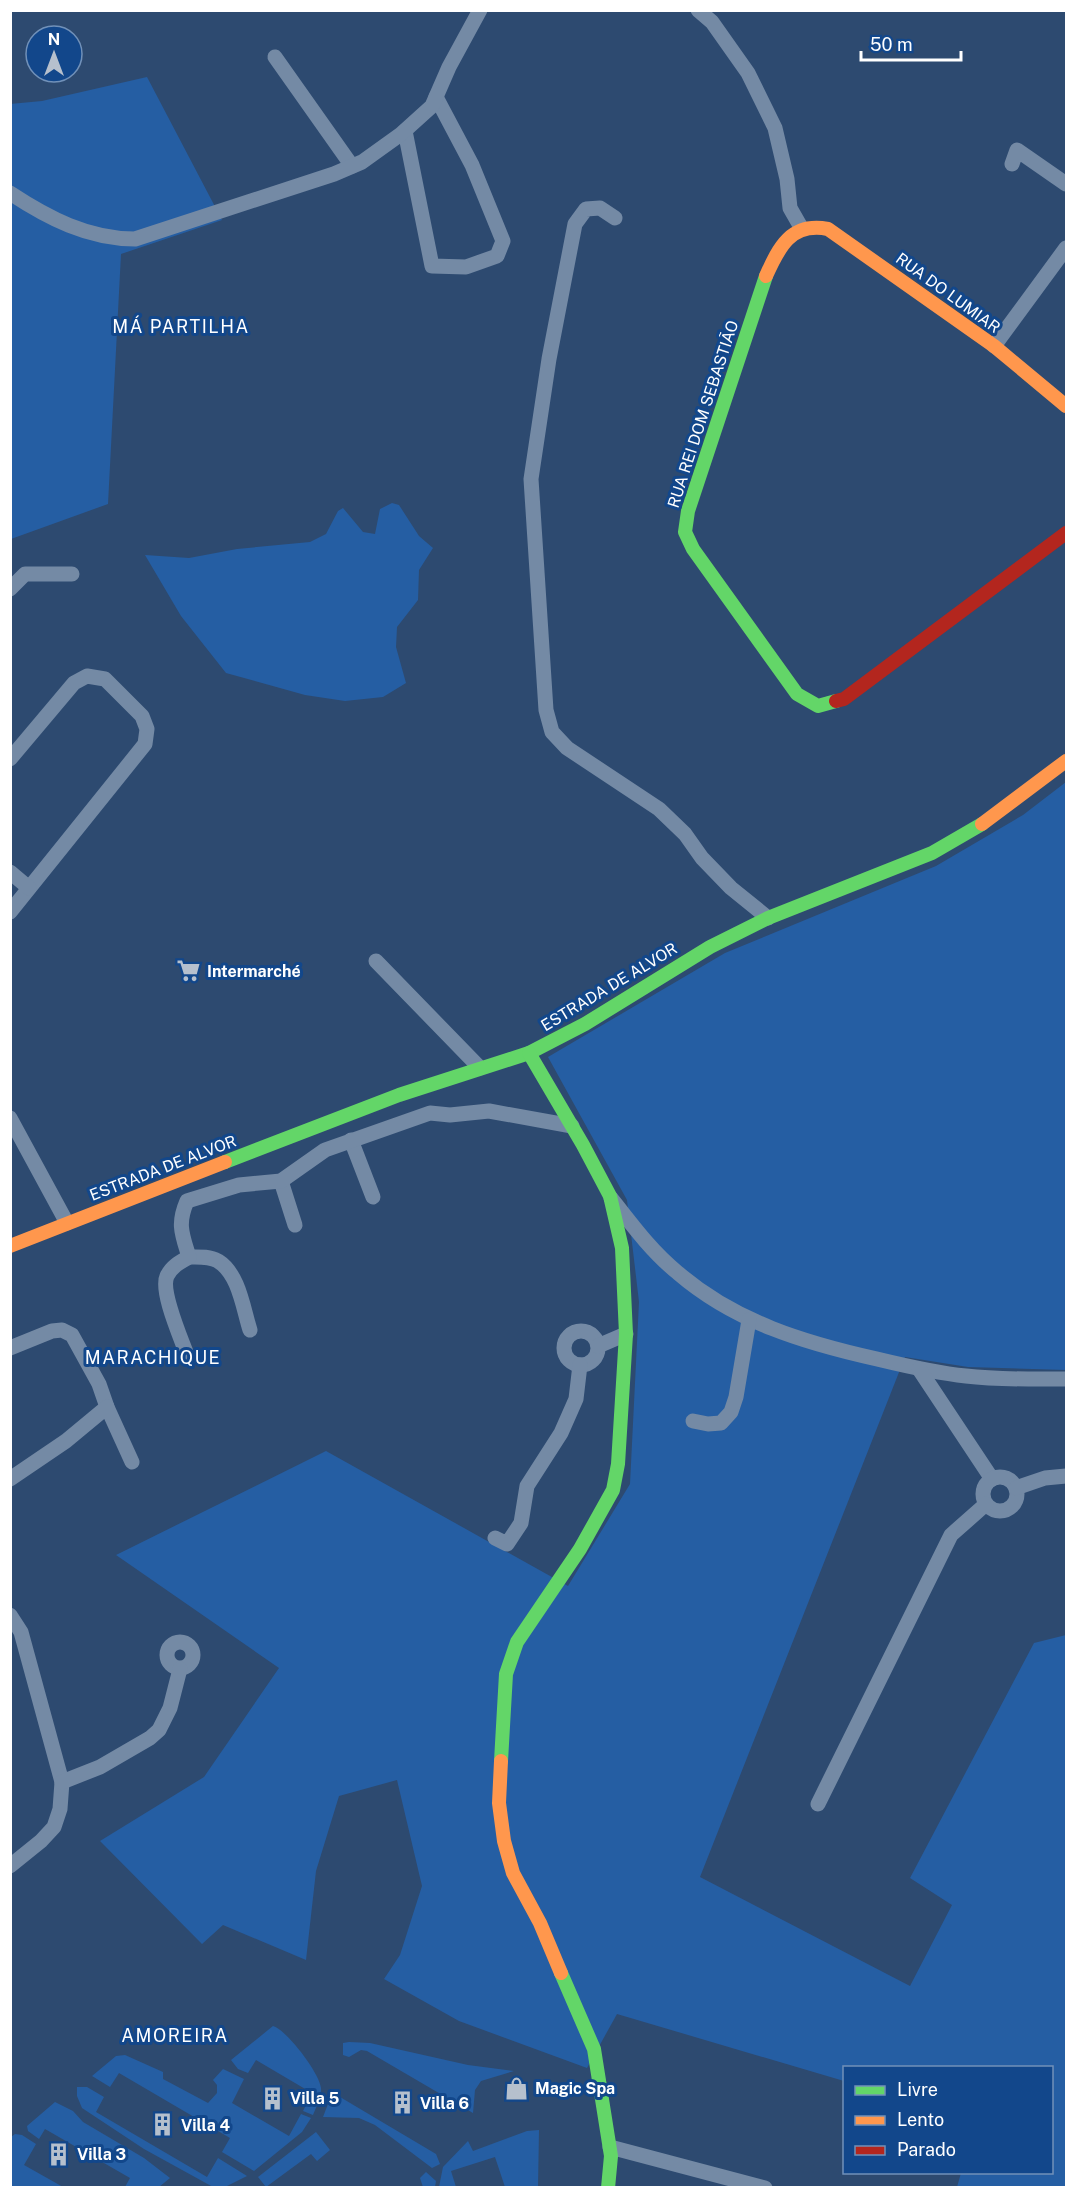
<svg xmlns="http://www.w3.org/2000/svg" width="1077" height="2198" font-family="'Public Sans',sans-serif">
<rect width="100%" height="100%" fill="#2d4a70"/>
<g fill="#255ea3">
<polygon points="147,77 222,220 121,254 108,504 11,539 10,104 42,101"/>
<polygon points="392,503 399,505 419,536 433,548 419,570 418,600 397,627 396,647 406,683 383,697 345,701 305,695 226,673 181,616 145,555 189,558 237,549 310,542 326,534 338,511 343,508 363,532 375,534 380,509"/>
<polygon points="1066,782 1066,1370 968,1367 905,1357 700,1877 910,1986 952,1905 910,1878 1034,1643 1066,1635 1066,2187 957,2187 961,2173 1052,2172 1052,2068 844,2068 844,2081 617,2014 587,2068 459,2021 384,1979 400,1955 422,1886 397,1780 339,1796 316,1871 306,1960 223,1925 202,1944 100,1841 204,1777 279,1668 116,1555 326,1451 568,1586 630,1484 639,1302 627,1200 548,1057 725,953 936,866 1023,815"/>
<path d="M273,2026C287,2030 320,2074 321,2088C322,2098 316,2107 313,2115L303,2111L312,2093L256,2060L248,2073L238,2069L231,2060Z"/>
<polygon points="349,2042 370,2043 468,2065 514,2071 481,2081 475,2090 473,2113 367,2051 361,2050 349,2057 343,2055 343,2043"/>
<polygon points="125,2055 163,2072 163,2079 208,2103 217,2093 217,2085 213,2080 223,2069 244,2079 232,2103 289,2136 301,2114 311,2118 302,2132 254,2171 222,2152 230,2138 119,2073 110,2087 92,2076 116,2056"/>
<polygon points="77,2087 87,2087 104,2097 96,2112 207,2177 218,2158 247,2176 225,2187 213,2187 144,2149 82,2108 77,2096"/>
<polygon points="340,2097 436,2154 440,2164 432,2168 375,2125 359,2118 323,2117 328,2104 337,2106"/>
<polygon points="55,2102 73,2111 83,2122 144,2158 170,2178 159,2187 125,2187 130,2178 45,2129 39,2139 28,2131 27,2126"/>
<polygon points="539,2130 538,2187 505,2187 495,2157 451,2171 456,2187 439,2187 443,2167 468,2141 473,2151 527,2131"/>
<polygon points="316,2132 330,2150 317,2161 311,2154 266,2187 258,2177"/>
<polygon points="15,2134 22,2135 36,2144 24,2165 63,2187 11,2187 11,2137"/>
<polygon points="426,2172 436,2181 435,2187 423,2187 420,2178"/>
</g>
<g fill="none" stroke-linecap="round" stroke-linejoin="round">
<g stroke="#748aa5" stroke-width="15">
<polyline points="698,10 712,22 748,73 775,128 787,179 790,208 802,229"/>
<polyline points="275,57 352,166"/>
<polyline points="405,131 432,266 466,267 497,256 503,241 472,165 436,97"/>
<polyline points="1012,164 1017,150 1066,184"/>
<path d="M10,193C48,218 88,239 135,239L334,174L362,162L401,134L432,106L449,67L480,10"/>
<polyline points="615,218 600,208 586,209 575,224 549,359 531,479 546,710 552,732 567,748 659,809 685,834 702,858 731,888 768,918"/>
<polyline points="994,346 1066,248"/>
<polyline points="10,589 25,574 72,574"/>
<polyline points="10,759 74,683 87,676 105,679 142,716 147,729 145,744 10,912"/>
<polyline points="10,872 29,888"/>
<polyline points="376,961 480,1068"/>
<polyline points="10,1118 67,1223"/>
<polyline points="351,1140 373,1197"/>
<polyline points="281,1181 295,1225"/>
<path d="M611,1198C632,1225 652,1252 678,1273C735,1322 805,1343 877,1359C906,1366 936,1373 966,1376C999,1380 1033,1379 1066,1379"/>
<path d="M189,1257C198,1257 209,1256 218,1261C239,1274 243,1308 250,1330"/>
<circle cx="581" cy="1348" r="17"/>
<polyline points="598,1346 626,1334"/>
<polyline points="10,1348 52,1331 62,1330 72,1335 99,1384 107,1407"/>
<path d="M187,1355C181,1338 160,1291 167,1276C172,1266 180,1262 189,1257C182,1234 177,1224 187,1201L239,1185L281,1181L325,1150L430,1113L450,1115L489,1111L572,1126"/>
<polyline points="919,1369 992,1479"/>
<polyline points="693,1421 708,1424 721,1423 731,1412 736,1397 749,1320"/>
<circle cx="1000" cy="1494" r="17"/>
<polyline points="10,1479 66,1441 107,1407 132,1462"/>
<polyline points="1016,1488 1045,1478 1066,1476"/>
<polyline points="495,1538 507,1544 521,1523 527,1486 561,1433 576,1399 580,1365"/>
<polyline points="10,1615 21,1632 62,1782 60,1809 54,1827 41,1841 10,1866"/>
<circle cx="180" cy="1655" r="13"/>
<polyline points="62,1782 100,1767 150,1738 159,1730 170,1708 180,1669"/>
<polyline points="818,1804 951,1535 986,1504"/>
<polyline points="610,2147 765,2188"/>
</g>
<g stroke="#63d668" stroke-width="14">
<polyline points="766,276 688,511 685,532 693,549 797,694 818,706 836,701"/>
<polyline points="225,1162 399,1095 529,1053 585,1024 710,947 768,918 932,853 982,824"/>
<polyline points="501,1761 506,1674 517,1642 580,1549 613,1490 618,1464 626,1334 622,1248 610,1196 583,1145 529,1053"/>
<polyline points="561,1973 594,2049 611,2156 608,2188"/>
</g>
<g stroke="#ff974d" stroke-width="14">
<path d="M766,276C779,247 791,222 828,229L994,346L1066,406"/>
<polyline points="982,824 1066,761"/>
<polyline points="10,1246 225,1162"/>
<polyline points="501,1761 499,1803 504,1841 513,1873 540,1923 561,1973"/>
</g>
<polyline stroke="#b3261e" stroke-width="14" points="836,701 844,699 1066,533"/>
</g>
<defs>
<symbol id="supermarket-bare" viewBox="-9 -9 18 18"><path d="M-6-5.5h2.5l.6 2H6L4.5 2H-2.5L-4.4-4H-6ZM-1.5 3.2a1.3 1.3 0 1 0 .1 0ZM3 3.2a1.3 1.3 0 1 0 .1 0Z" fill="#b6c0cd" stroke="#12478b" stroke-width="2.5" paint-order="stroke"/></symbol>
<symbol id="shop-bare" viewBox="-9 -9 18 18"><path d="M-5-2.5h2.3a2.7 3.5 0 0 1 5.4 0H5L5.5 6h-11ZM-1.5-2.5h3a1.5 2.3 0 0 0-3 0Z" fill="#b6c0cd" stroke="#12478b" stroke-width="2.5" paint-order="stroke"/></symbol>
<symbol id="building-bare" viewBox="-9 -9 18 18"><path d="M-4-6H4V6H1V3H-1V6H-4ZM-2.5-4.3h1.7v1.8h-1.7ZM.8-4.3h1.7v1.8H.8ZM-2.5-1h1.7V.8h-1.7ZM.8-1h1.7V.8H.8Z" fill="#b6c0cd" stroke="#12478b" stroke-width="2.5" paint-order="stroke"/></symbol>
</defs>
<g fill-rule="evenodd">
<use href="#supermarket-bare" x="172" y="954" width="33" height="33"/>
<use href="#shop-bare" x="500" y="2072" width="33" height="33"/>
<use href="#building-bare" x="256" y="2082" width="33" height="33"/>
<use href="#building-bare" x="386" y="2086" width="33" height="33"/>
<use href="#building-bare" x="146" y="2108" width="33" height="33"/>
<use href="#building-bare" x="42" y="2138" width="33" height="33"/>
</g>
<g text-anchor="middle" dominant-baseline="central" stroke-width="6" stroke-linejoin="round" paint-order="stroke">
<g font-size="16" fill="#fff" stroke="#12478b">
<text transform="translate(948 293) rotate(36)">RUA DO LUMIAR</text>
<text transform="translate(703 414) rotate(-72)">RUA REI DOM SEBASTIÃO</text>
<text transform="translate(609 987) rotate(-31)">ESTRADA DE ALVOR</text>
<text transform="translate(163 1168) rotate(-21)">ESTRADA DE ALVOR</text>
</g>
<g font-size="16" font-weight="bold" fill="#fff" stroke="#12478b" text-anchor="start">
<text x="207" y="971">Intermarché</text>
<text x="535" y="2088">Magic Spa</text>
<text x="290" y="2098">Villa 5</text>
<text x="420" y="2103">Villa 6</text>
<text x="181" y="2125">Villa 4</text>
<text x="77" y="2154">Villa 3</text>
</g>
<g font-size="18" letter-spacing="1.5" fill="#fff" stroke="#12478b">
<text x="181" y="326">MÁ PARTILHA</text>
<text x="153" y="1357">MARACHIQUE</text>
<text x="175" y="2035">AMOREIRA</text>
</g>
</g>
<rect width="1077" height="2198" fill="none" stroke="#ffffff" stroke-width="24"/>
<rect x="843" y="2066" width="210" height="108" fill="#12478b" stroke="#7191b9" stroke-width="1.5"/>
<rect x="855" y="2086" width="30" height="9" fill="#63d668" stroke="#7191b9" stroke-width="1.5"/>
<text x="897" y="2096" font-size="18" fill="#ffffff">Livre</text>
<rect x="855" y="2116" width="30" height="9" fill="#ff974d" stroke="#7191b9" stroke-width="1.5"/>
<text x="897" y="2126" font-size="18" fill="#ffffff">Lento</text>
<rect x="855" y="2146" width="30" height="9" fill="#b3261e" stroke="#7191b9" stroke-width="1.5"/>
<text x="897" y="2156" font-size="18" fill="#ffffff">Parado</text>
<g transform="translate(54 54)"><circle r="28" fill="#12478b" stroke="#7191b9" stroke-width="1.5"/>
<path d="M0-4.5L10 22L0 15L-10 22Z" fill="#b6c0cd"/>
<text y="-9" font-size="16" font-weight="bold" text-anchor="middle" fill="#ffffff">N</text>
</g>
<path d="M861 51v9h100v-9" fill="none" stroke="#ffffff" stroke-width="3"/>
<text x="870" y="51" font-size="18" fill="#ffffff" stroke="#12478b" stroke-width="4.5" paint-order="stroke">50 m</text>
</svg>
